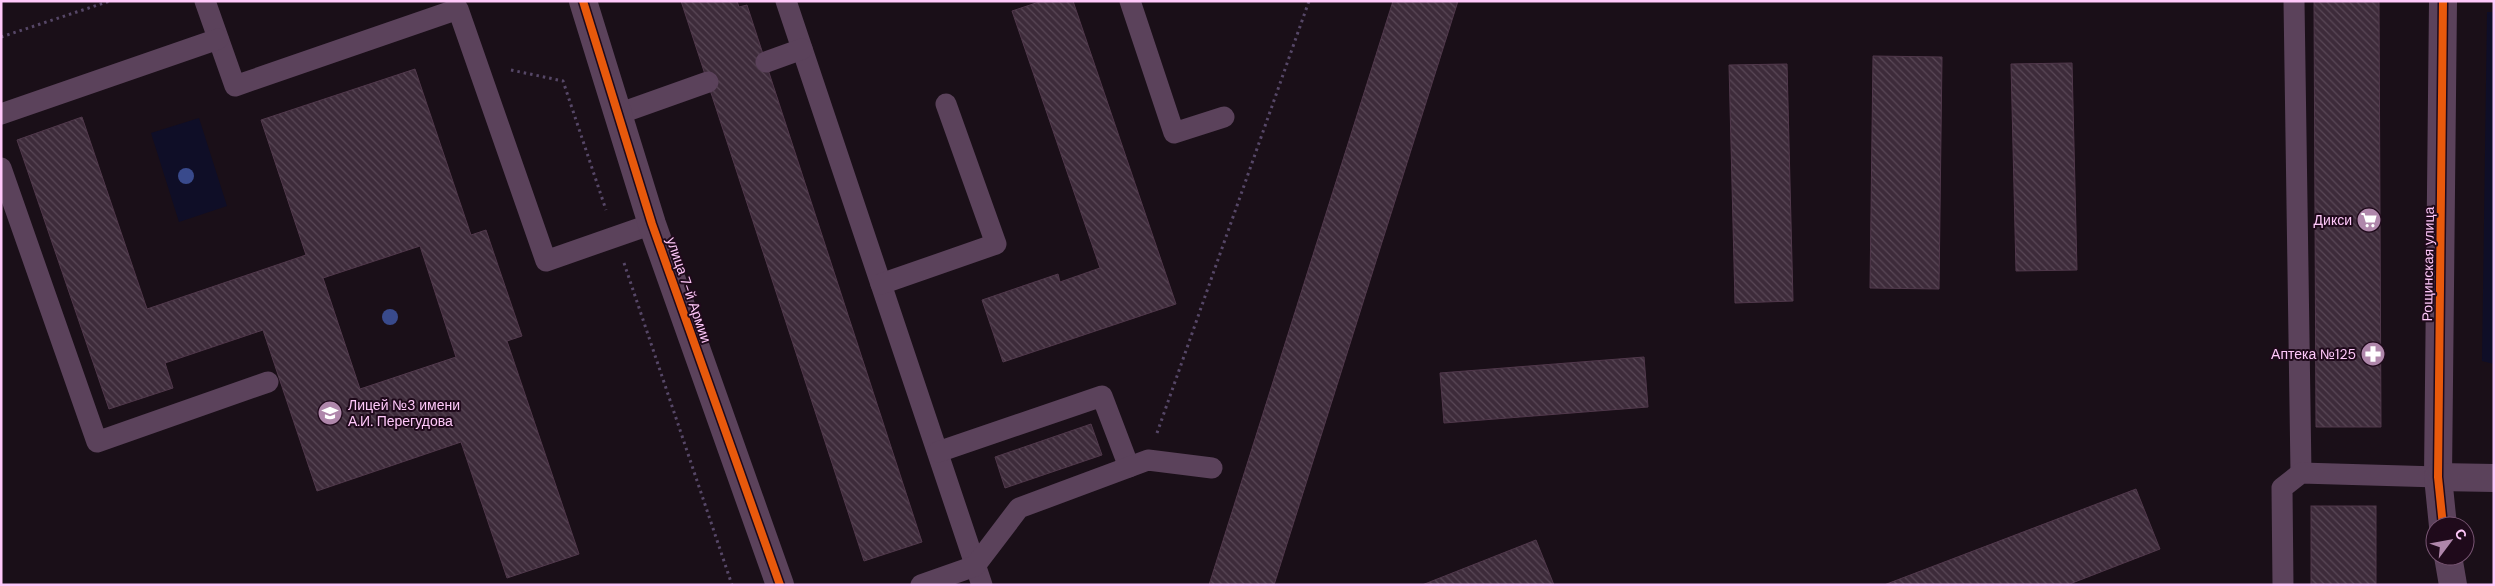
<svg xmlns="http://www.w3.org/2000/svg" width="2495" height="586" font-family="'DM Sans',sans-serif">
<defs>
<pattern id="building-back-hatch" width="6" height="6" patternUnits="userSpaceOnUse" patternTransform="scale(1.25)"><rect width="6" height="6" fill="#3d2b3a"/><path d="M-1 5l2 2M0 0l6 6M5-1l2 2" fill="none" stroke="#5a4857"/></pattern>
</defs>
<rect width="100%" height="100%" fill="#1a0f18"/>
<g fill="#0f0e27">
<polygon points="2487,12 2494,12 2494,364 2482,361"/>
<polygon points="199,118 227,206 179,222 151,133"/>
</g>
<g fill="url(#building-back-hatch)" stroke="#50384b" fill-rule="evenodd">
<polygon points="681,1 737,1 739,7 747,5 922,542 864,561"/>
<polygon points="1042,1 1073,1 1176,304 1003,362 982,300 1058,274 1060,282 1100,268 1012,11"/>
<polygon points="1393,1 1458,1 1274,585 1209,585"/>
<polygon points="2314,1 2379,1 2381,427 2316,427"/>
<polygon points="1873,56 1942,57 1939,289 1870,288"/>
<polygon points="2072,63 2077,270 2016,271 2011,64"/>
<polygon points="1787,64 1793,301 1735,303 1729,65"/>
<path d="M415,69L471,235L486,230L522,336L507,341L579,554L507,578L461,442L317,491L263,330L165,363L173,388L109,409L17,140L82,117L147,309L306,255L261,120ZM420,246L456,357L360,389L323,278Z"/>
<polygon points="1644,357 1648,407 1444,423 1440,373"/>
<polygon points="1091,424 1102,455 1005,488 995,457"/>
<polygon points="2136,489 2160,549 2067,585 1884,585"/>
<rect x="2311" y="506" width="65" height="79"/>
<polygon points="1536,540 1554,585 1422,585"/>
</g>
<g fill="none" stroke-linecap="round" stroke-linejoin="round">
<g stroke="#564767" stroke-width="3" stroke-dasharray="2.5 4" stroke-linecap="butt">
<polyline points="1,37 110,1"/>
<polyline points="511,70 563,81 606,210"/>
<polyline points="624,263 732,585"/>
<polyline points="1157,433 1309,1"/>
</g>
<g stroke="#5b425b" stroke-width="21">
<polyline points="205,1 235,86 458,9 546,261 652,224"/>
<polyline points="786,1 982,585"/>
<polyline points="1130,1 1174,133 1224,117"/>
<polyline points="2294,1 2301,473"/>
<polyline points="766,62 802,49"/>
<polyline points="1,114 218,39"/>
<polyline points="618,114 708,82"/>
<polyline points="1,168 97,442 268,382"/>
<polyline points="881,284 996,244 946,104"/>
<polyline points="938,452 1102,396 1129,467"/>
<polyline points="921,585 975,566 1019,508 1148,460 1212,468"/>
<polyline points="2283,585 2282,488 2301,473 2438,477"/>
</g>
<polyline stroke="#5b425b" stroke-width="28" points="583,1 652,224 780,585"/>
<g stroke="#5b425b" stroke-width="28">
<polyline points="2443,1 2438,477 2443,526"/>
<polyline points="2438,477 2494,478"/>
<polyline points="2448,556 2453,585"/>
</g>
<defs>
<g id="cycleway">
<polyline points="583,1 652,224 780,585"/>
<polyline points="2443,1 2438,477 2443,526"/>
</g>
</defs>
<use href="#cycleway" stroke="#1f0a1b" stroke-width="11"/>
<use href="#cycleway" stroke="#e8590c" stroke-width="8"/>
</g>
<g fill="#394a8c">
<circle cx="186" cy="176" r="8"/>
<circle cx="390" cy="317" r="8"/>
</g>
<defs>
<symbol id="supermarket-disc" viewBox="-11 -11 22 22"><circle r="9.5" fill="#af87ab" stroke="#1f0a1b"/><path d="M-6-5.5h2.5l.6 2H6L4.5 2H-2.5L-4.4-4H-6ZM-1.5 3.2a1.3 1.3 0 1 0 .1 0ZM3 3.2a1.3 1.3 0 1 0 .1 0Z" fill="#fff"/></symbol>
<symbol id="pharmacy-disc" viewBox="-11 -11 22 22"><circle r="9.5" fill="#af87ab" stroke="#1f0a1b"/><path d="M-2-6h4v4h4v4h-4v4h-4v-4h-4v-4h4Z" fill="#fff"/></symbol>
<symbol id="school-disc" viewBox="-11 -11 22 22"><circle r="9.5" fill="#af87ab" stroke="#1f0a1b"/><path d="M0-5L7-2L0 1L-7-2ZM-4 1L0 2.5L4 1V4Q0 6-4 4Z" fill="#fff"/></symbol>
</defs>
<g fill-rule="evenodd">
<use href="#supermarket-disc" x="2355" y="206" width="28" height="28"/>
<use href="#pharmacy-disc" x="2359" y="340" width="28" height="28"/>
<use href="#school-disc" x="316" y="399" width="28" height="28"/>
</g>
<g text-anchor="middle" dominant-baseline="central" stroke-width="4" stroke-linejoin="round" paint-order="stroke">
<g font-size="14" fill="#ffc8fa" stroke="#1f0a1b" text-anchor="end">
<text x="2352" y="220">Дикси</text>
<text x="2356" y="354">Аптека №125</text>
<text x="348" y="405" text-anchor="start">Лицей №3 имени<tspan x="348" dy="16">А.И. Перегудова</tspan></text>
</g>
<g font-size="14" fill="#ffc8fa" stroke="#1f0a1b">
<text transform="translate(2428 264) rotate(-89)">Рощинская улица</text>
<text transform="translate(689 290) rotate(71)">улица 7-й Армии</text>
</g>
</g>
<rect width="2495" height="586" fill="none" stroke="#ffc8fa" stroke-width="5"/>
<g transform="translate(2450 541) rotate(58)"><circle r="24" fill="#1f0a1b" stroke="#795674"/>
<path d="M0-4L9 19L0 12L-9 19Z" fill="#af87ab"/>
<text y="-8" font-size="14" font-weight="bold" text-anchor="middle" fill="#ffc8fa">С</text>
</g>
</svg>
